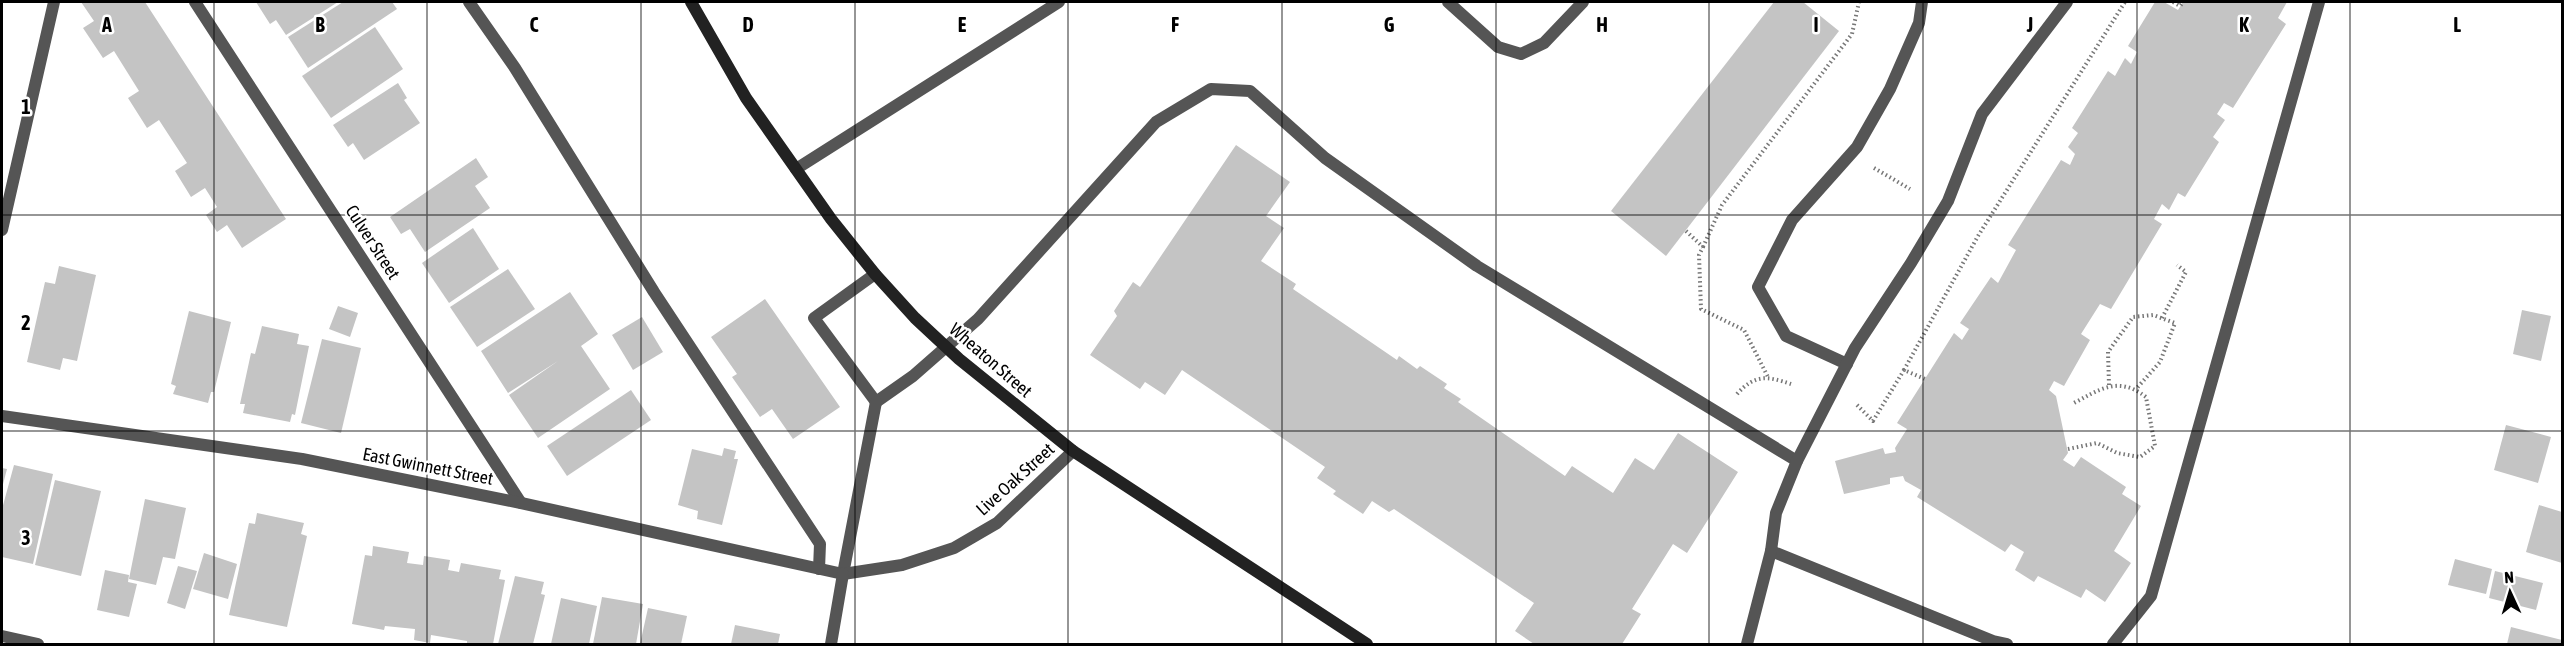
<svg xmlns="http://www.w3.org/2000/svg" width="2564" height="646" font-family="'Asap Condensed',sans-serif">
<rect width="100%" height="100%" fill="#fff"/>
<g fill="#c4c4c4">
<polygon points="81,2 145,2 286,219 242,248 227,225 217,232 206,215 217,207 205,188 191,197 175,171 187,163 159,120 147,128 128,98 139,91 114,51 103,58 83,28 94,21"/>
<polygon points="256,2 338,2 286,35 276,20 270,24"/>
<polygon points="343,2 392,2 397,9 308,68 288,37"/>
<polygon points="1774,2 1803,2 1839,31 1666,256 1611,211"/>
<polygon points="2155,2 2164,2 2178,10 2183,2 2287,2 2278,18 2286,24 2233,108 2224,103 2217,114 2225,120 2213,137 2219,142 2185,197 2178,193 2169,210 2162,204 2154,219 2162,224 2111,309 2100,304 2081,334 2090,340 2064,386 2054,381 2049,390 2056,396 2068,453 2063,460 2074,467 2081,457 2126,487 2122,494 2141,506 2114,551 2131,563 2105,602 2086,589 2081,598 2038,576 2034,582 2015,570 2024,552 2011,544 2005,552 1917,497 1921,490 1905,481 1903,476 1890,478 1890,484 1844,494 1835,461 1883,448 1885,454 1896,452 1895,448 1907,429 1897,423 1954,333 1962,340 1969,329 1960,323 1991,277 1998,283 2016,250 2008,245 2061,160 2070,165 2075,154 2068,147 2078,133 2072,128 2108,71 2115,76 2125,58 2131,64 2137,52 2128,46"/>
<polygon points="375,27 403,69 331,118 302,76"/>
<polygon points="398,83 407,98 404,100 420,123 364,160 353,143 348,147 333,125"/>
<polygon points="1236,145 1290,182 1266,216 1284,228 1261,261 1296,284 1293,289 1397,360 1399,356 1417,369 1420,366 1447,384 1444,388 1461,399 1458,402 1565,476 1572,466 1613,493 1635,458 1654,470 1678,433 1738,472 1687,553 1673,544 1632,609 1641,614 1622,644 1534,644 1515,631 1534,603 1394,509 1389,512 1372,501 1363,514 1333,494 1336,491 1317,478 1325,467 1182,370 1165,395 1145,382 1140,389 1090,355 1117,316 1114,311 1133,282 1140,287"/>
<polygon points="476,158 488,177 475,186 490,208 425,252 410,229 401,234 390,217"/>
<polygon points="473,228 499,269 449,303 422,263"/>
<polygon points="59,266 96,275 77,361 63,358 60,370 27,362 45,282 55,284"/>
<polygon points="508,269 535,309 477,347 450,307"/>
<polygon points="570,292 598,334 581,346 610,389 538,438 509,395 558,361 508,393 481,351"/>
<polygon points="765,299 840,407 793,439 772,409 760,417 732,377 737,374 711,337"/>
<polygon points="338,306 358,313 350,337 329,329"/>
<polygon points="2522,310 2551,316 2541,361 2513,354"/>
<polygon points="189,311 231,322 214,392 211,392 208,403 173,394 176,386 171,384"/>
<polygon points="642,317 663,352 633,370 612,335"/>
<polygon points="262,326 299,334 297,344 309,346 295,415 292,414 290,422 243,413 245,404 240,404 251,353 255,354"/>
<polygon points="322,339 361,348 341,433 301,423"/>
<polygon points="631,390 651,420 567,476 547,446"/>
<polygon points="2506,425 2551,437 2538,483 2494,470"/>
<polygon points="724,448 736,451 734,459 738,459 722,525 697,519 698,511 678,505 692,449 722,456"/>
<polygon points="14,465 53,474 33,564 2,557 2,509"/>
<polygon points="2,468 7,469 2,488"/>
<polygon points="55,480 101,491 81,576 35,565"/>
<polygon points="145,499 186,508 175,559 163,557 156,585 129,579"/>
<polygon points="2539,505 2562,512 2562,563 2526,552"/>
<polygon points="257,513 304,523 301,534 307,536 287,627 229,615 249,523 255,524"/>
<polygon points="373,546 409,552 407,563 423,565 424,556 450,560 448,570 459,572 461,563 501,570 499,579 505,580 493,644 467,644 467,641 431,635 430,643 414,640 415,629 385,626 384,630 352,624 365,555 372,556"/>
<polygon points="204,553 237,564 228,599 193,589"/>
<polygon points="2455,559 2492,569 2486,594 2448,585"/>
<polygon points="178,566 197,571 185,609 167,603"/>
<polygon points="105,570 129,575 128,582 137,584 129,617 97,610"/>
<polygon points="2495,571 2543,583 2536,610 2489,598"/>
<polygon points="515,576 544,582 541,594 545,595 533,644 498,644"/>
<polygon points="602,597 643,604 636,644 593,644"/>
<polygon points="561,598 597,606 589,644 551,644"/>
<polygon points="648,608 687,616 681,644 640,644"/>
<polygon points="735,625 780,634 778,644 731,644"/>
<polygon points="2511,627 2562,640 2562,644 2507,644"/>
</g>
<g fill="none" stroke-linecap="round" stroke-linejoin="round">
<g stroke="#777" stroke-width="4" stroke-dasharray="1.5 3" stroke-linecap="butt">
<polyline points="2173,2 2180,6 2183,2"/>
<polyline points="1874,168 1910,189"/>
<polyline points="1686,231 1703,247 1699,255 1701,309 1744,330 1768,377"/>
<polyline points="1703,247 1722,205 1852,34 1859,2"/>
<polyline points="2162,318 2186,272 2177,265"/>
<polyline points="1904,370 1978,236 2125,2"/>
<polyline points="2109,385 2108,352 2133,317 2153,315 2175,323 2160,362 2136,389"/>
<path d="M1737,394C1755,374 1767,376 1791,384"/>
<polyline points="1857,405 1873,421 1904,370 1925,379"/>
<path d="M2068,449L2097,443L2117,453L2140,457L2155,446L2146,397C2118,375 2099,390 2072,404"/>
</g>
<g stroke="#555" stroke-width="12">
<polyline points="1448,2 1498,47 1521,54 1544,43 1583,2"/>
<polyline points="796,169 1059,2"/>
<polyline points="2,230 54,2"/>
<polyline points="875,274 814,318 876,402 913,376 978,319 1156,122 1211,89 1250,91 1325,158 1477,266 1797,461"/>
<polyline points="1847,364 1786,336 1758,287 1792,220 1857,147 1890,89 1919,23 1922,2"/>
<polyline points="1771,551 1993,641 2007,644"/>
<polyline points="843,574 876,402"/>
<polyline points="2,636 38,644"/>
<polyline points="1747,644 1771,551 1776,513 1797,461 1855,348 1911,263 1948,201 1982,114 2067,2"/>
<polyline points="2113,644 2151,596 2319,2"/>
</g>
<g stroke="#555" stroke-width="12">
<polyline points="195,2 521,503"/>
<polyline points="469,2 515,68 654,292 820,544 819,569"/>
<polyline points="2,416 302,459 521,503 843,574 902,565 954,548 997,523 1073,451"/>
<polyline points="831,644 843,574"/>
</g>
<polyline stroke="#222" stroke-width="12" points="691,2 746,98 831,219 875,274 915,318 959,359 1073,451 1367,644"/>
</g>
<path fill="none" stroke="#000" stroke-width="1.5" stroke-opacity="0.55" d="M214,2V644M427,2V644M641,2V644M855,2V644M1068,2V644M1282,2V644M1496,2V644M1709,2V644M1923,2V644M2137,2V644M2350,2V644M2,215H2562M2,431H2562"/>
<g text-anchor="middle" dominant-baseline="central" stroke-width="5" stroke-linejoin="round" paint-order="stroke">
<g font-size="18" fill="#000" stroke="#fff">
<text transform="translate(373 242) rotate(57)">Culver Street</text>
<text transform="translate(991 360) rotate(41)">Wheaton Street</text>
<text transform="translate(428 466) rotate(11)">East Gwinnett Street</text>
<text transform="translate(1015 479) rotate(-42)">Live Oak Street</text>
</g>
</g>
<g font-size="20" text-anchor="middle" font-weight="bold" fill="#000" stroke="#fff" stroke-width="5" stroke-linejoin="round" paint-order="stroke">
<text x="107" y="32">A</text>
<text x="320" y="32">B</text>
<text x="534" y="32">C</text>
<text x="748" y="32">D</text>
<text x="962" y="32">E</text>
<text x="1175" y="32">F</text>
<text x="1389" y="32">G</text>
<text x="1602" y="32">H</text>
<text x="1816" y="32">I</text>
<text x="2030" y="32">J</text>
<text x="2244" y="32">K</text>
<text x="2457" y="32">L</text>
<text x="26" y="114">1</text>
<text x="26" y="330">2</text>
<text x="26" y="545">3</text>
</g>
<rect width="2564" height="646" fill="none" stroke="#000000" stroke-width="6"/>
<g transform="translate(2510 592) rotate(356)" stroke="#ffffff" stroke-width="4.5" paint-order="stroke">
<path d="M0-4.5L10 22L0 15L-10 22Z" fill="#000000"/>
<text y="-9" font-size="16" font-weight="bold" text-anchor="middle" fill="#000000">N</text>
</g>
</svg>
